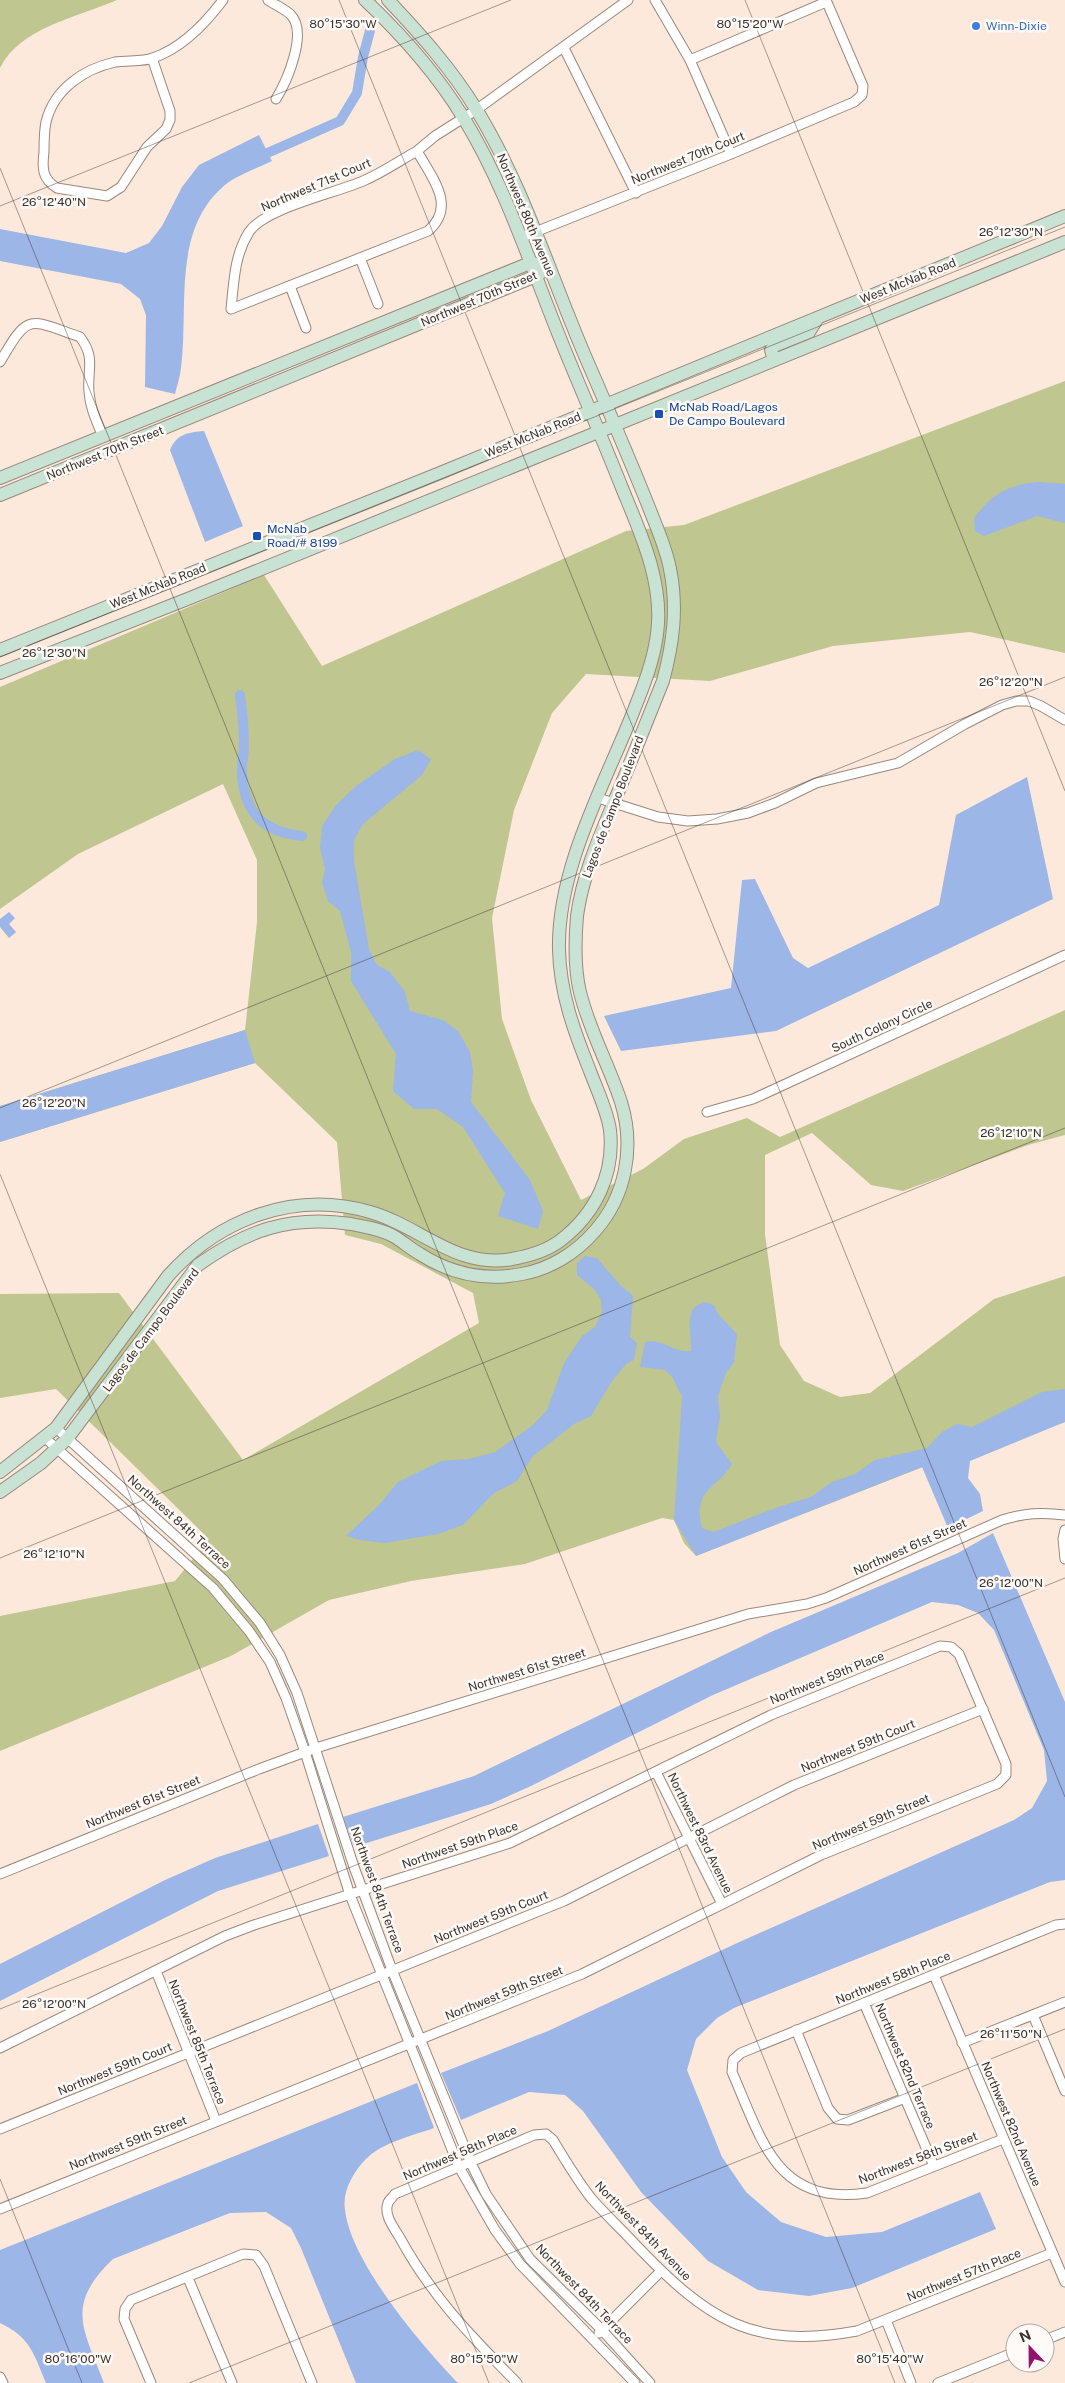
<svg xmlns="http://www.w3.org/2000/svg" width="1065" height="2383" font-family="'Public Sans',sans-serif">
<rect width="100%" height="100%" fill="#fde9db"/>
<g fill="#bfc690">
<path d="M0,0H117C79,17 20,27 0,68Z"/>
<polygon points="1065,381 1065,653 970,632 833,646 710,681 586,674 552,713 514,810 492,918 502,1019 531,1100 581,1200 643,1169 684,1139 747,1118 780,1137 1065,1010 1065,1135 1028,1145 903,1191 871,1185 812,1133 765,1155 765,1234 780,1345 804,1381 840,1397 870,1393 994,1299 1065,1276 1065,1422 923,1467 696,1556 684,1543 674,1520 662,1518 525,1564 411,1581 329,1600 231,1656 0,1751 0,1616 175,1581 209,1539 56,1389 0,1398 0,1294 119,1293 243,1460 479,1323 473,1293 381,1244 345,1235 337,1142 255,1063 0,1142 0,1106 245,1030 257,922 257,860 223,784 78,854 0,909 0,687 264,575 322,666 626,531 684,525"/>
</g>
<g fill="#9bb6e7">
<path d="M259,135L272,161C258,168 237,175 225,185C171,230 189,308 181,368C180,377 177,386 175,394L145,387L146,315L140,299L121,284L0,261V229L126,253L149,243L162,226L182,187L199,165Z"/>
<path d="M204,431L243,526L205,542L170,450C176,434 189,432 204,431Z"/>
<path d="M1040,482L1065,484V523L1037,516L984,536L975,531L974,518C993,493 1009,484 1040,482Z"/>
<polygon points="418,750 431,759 422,775 363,824 354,840 354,861 369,949 377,965 390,972 405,992 410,1011 443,1020 458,1031 470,1052 473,1071 471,1102 530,1180 543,1211 538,1229 498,1216 505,1193 463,1127 437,1109 414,1109 393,1091 396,1054 351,981 351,952 340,911 328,901 322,883 325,869 320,848 322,826 336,805 356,786 395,759"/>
<polygon points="1027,777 1053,899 776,1031 621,1051 604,1016 731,988 742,880 755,879 793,958 808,968 939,905 956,815"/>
<polygon points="9,912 15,918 9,924 16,932 9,938 0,927 0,919"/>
<polygon points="245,1030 255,1063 0,1142 0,1106"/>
<polygon points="585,1256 597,1258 620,1285 633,1296 630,1337 637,1343 634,1360 626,1364 612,1381 591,1416 574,1424 532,1457 517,1481 494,1493 463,1525 438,1534 385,1543 360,1540 346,1536 380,1504 398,1482 441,1461 469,1459 495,1452 533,1425 547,1410 564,1363 582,1336 595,1327 602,1312 601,1300 595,1290 577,1275 577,1263"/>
<path d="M705,1302L714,1305L718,1314L737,1334L734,1362L726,1373L718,1396L720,1416L716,1442L732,1464C717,1490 692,1488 702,1528L713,1532L781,1506L811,1497L832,1482L855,1474L875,1460L927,1448L942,1432L957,1424L972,1427L1042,1392L1065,1389V1422L970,1461L968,1478L980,1494L983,1511L948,1528L922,1467L696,1556L674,1520L682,1397L673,1378L665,1370L640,1367L645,1342C662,1338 673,1353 691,1351C692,1333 682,1307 705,1302Z"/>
<polygon points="993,1533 1065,1702 1065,1880 1050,1882 734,2008 717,2018 696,2039 687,2070 722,2157 746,2192 781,2222 826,2237 882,2232 980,2192 996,2229 852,2288 809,2296 758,2290 708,2261 641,2192 583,2111 565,2095 529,2092 461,2120 441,2073 548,2031 735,1944 1014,1820 1032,1808 1047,1781 1044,1750 994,1630 978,1613 958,1605 932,1602 713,1695 531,1786 491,1804 354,1847 343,1817 474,1776 771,1632 958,1553"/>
<polygon points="318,1824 329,1856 218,1891 0,2001 0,1964 165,1880 215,1858"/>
<path d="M417,2083L434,2128C412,2136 383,2142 366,2159C353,2172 342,2192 345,2210C351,2262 421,2345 458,2383H356L301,2248L291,2228L266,2212L230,2213L113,2259C64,2306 84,2329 104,2383H46C34,2354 30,2337 0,2323V2250Z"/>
</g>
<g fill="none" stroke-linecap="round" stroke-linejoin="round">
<g stroke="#9bb6e7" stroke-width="10">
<polyline points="256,158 340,121 357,93 363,57 372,23"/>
<path d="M240,695C242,711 244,728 244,745C244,755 241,765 242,775C245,814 264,832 302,836"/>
</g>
<defs>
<g id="street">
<path d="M268,0C275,5 285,9 291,15C308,33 287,81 276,99"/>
<polyline points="655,0 690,60 731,154"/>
<polyline points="564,48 636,193"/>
<path d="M152,58L170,111V120L166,129L147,147L121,187L107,196L57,188C42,179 42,168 44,152C44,142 44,131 46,122C54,89 84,69 115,62C127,60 142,62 153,58C182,48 205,24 223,0"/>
<polyline points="690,60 826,2"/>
<path d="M417,151C399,161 382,173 363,181C336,193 265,208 249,232C234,256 234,282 231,309L428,231C457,206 432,178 417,151L435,136L476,110L628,0"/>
<polyline points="520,238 731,154 854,102 862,95 863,86 826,0"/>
<polyline points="360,258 378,304"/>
<polyline points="290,286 306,328"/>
<path d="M0,362C29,312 28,319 80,337C96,358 87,369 89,392C90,408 97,422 103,437"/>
<polyline points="598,798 658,817 688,821 717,819 748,813 775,803 816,783 898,763 965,724 1002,705 1016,701 1029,701 1041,706 1065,720"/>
<polyline points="707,1112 753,1099 1065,955"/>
<polyline points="56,1428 223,1579 260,1623 280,1655 297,1693 354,1867 392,1970 471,2163 486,2194 530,2259 602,2330 650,2383"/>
<polyline points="44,1437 213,1588 249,1631 270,1662 286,1698 305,1752 350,1895 459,2167 495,2230 520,2264 635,2383"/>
<polyline points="1065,1530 1063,1539 1065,1559"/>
<polyline points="656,1772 722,1904"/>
<path d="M0,1874L259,1769L316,1748L748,1614L807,1604L826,1598L1002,1520C1024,1513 1042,1512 1065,1515"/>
<polyline points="156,1971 216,2121"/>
<polyline points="934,1975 1065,2282"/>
<polyline points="864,2003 934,2166"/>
<polyline points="1033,2015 1065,2091"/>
<polyline points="796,2030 828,2108 837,2119 848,2120 905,2098"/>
<polyline points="962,2043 1065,2002"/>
<polyline points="0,2048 225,1936 254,1925 510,1843 771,1715 940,1646 951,1647 959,1654 1006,1764 1006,1775 997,1784 821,1855 582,1974 0,2209"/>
<polyline points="0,2129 564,1901 794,1785 983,1709"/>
<path d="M1003,2139L867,2193C776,2206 762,2140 732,2072L733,2060L741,2053L1056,1925L1065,1924"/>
<polyline points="188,2278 232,2383"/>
<polyline points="886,2320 911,2383"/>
<polyline points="599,2333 661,2271"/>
<polyline points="1045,2340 1065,2332"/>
<polyline points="0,2377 3,2383"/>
<polyline points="151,2383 124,2319 125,2309 131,2300 243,2254 256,2255 264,2266 312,2383"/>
<path d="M517,2383C470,2335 433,2298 400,2238C395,2229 383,2215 388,2203C389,2200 393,2197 395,2194L534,2135L546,2134L553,2140C565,2160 577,2180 591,2198C605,2214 621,2229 636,2245C707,2319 751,2350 857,2331L1052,2253"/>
<polyline points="938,2383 1015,2352"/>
</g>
<g id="secondary">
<polyline points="774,360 771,350 774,346 809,332 817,319"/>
<polyline points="0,478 530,263 538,264"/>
<polyline points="0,495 536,276 543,271"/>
<polyline points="0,650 440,473 1065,216"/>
<polyline points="0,673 190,598 1065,242"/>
<path d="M0,1472L56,1428L168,1276C219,1219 294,1190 370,1212C420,1226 456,1269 512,1259C529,1256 547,1251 561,1240C595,1214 615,1174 610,1130C607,1110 597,1090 590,1071C574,1031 560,993 559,950C557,872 601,791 630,720C641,692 653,665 657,634C664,583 641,534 622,488C602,437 580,388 560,338C530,264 505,185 463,117C436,73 402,35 365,0"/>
<path d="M0,1492L41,1463L67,1439L198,1265C247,1230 290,1215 351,1224C365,1227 382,1229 395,1237C403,1242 411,1249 420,1254C451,1274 486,1281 522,1274C550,1269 576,1253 595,1231C626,1196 635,1147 621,1102C609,1065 589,1030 580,992C574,968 575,940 577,916C583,872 602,831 619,790C634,754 648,718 663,681C673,644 678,608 670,569C666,547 656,526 648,505C630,460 611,416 592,372C553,285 526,190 476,109C451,68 420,34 388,0"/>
</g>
</defs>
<use href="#street" stroke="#9a887b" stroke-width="11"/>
<use href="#secondary" stroke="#9a887b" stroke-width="14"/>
<use href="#street" stroke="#fff" stroke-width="9"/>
<use href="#secondary" stroke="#c8e2d3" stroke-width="12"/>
</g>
<path fill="none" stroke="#3a322d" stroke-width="1" stroke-opacity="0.45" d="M339,0L1065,1797M745,0L1065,791M0,168L895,2383M0,206L511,0M0,657L1065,227M0,1108L1065,677M0,1174L489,2383M0,1558L1065,1128M0,2009L1065,1578M0,2179L82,2383M189,2383L1065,2029"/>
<circle fill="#3f7fe0" stroke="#fefaf7" stroke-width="2" cx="976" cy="26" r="5"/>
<g fill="#1a4fb4" stroke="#fefaf7" stroke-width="2">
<rect x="654" y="409" width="10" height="10" rx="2.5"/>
<rect x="252" y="531" width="10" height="10" rx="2.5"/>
</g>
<g text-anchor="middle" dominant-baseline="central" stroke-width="5" stroke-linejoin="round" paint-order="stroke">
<g font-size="12" fill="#366cbe" stroke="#fefaf7" text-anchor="start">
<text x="986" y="26">Winn-Dixie</text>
</g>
<g font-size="12" fill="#3a322d" stroke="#fefaf7">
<text transform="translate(688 158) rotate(-22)">Northwest 70th Court</text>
<text transform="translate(316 185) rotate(-23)">Northwest 71st Court</text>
<text transform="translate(526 215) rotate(67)">Northwest 80th Avenue</text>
<text transform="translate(908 281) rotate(-22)">West McNab Road</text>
<text transform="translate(479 299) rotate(-23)">Northwest 70th Street</text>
<text transform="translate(533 435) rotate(-22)">West McNab Road</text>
<text transform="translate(105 453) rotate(-22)">Northwest 70th Street</text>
<text transform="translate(158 586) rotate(-22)">West McNab Road</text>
<text transform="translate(613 807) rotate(-69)">Lagos de Campo Boulevard</text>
<text transform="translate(882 1026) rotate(-25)">South Colony Circle</text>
<text transform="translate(151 1330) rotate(-53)">Lagos de Campo Boulevard</text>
<text transform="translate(179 1522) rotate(42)">Northwest 84th Terrace</text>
<text transform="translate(910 1547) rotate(-24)">Northwest 61st Street</text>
<text transform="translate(527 1670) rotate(-17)">Northwest 61st Street</text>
<text transform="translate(827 1678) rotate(-22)">Northwest 59th Place</text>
<text transform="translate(858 1746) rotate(-22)">Northwest 59th Court</text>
<text transform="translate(143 1802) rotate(-22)">Northwest 61st Street</text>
<text transform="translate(871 1822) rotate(-23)">Northwest 59th Street</text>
<text transform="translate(700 1833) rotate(64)">Northwest 83rd Avenue</text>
<text transform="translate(460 1845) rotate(-19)">Northwest 59th Place</text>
<text transform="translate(377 1890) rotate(70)">Northwest 84th Terrace</text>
<text transform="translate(491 1917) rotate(-22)">Northwest 59th Court</text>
<text transform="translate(893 1978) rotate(-22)">Northwest 58th Place</text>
<text transform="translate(504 1993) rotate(-22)">Northwest 59th Street</text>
<text transform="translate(197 2042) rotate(68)">Northwest 85th Terrace</text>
<text transform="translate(905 2066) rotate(67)">Northwest 82nd Terrace</text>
<text transform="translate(115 2069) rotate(-22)">Northwest 59th Court</text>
<text transform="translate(1011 2124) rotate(67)">Northwest 82nd Avenue</text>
<text transform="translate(128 2143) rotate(-22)">Northwest 59th Street</text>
<text transform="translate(460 2153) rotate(-23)">Northwest 58th Place</text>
<text transform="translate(918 2158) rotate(-21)">Northwest 58th Street</text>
<text transform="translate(643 2231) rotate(46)">Northwest 84th Avenue</text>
<text transform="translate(964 2275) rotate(-22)">Northwest 57th Place</text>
<text transform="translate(584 2294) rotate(46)">Northwest 84th Terrace</text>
</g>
<g font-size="12" fill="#164399" stroke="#fefaf7" text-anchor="start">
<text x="669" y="407">McNab Road/Lagos<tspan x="669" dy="14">De Campo Boulevard</tspan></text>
<text x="267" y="529">McNab<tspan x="267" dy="14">Road/# 8199</tspan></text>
</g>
</g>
<g font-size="12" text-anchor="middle" fill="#3a322d" stroke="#fefaf7" stroke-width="5" stroke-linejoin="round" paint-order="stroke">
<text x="343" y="28">80°15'30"W</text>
<text x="750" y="28">80°15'20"W</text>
<text x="54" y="206">26°12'40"N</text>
<text x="1011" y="236">26°12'30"N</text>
<text x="54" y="657">26°12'30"N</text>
<text x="1011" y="686">26°12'20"N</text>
<text x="54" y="1107">26°12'20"N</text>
<text x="1011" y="1137">26°12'10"N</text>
<text x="54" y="1558">26°12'10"N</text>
<text x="1011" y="1587">26°12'00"N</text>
<text x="54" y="2008">26°12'00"N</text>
<text x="1011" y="2038">26°11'50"N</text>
<text x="78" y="2363">80°16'00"W</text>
<text x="484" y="2363">80°15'50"W</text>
<text x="890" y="2363">80°15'40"W</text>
</g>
<g transform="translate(1030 2348) rotate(338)"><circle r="24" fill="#fefaf7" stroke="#b0aaa6"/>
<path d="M0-4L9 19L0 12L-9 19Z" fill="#93136d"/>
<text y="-8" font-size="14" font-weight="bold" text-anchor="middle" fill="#3a322d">N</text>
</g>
</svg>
